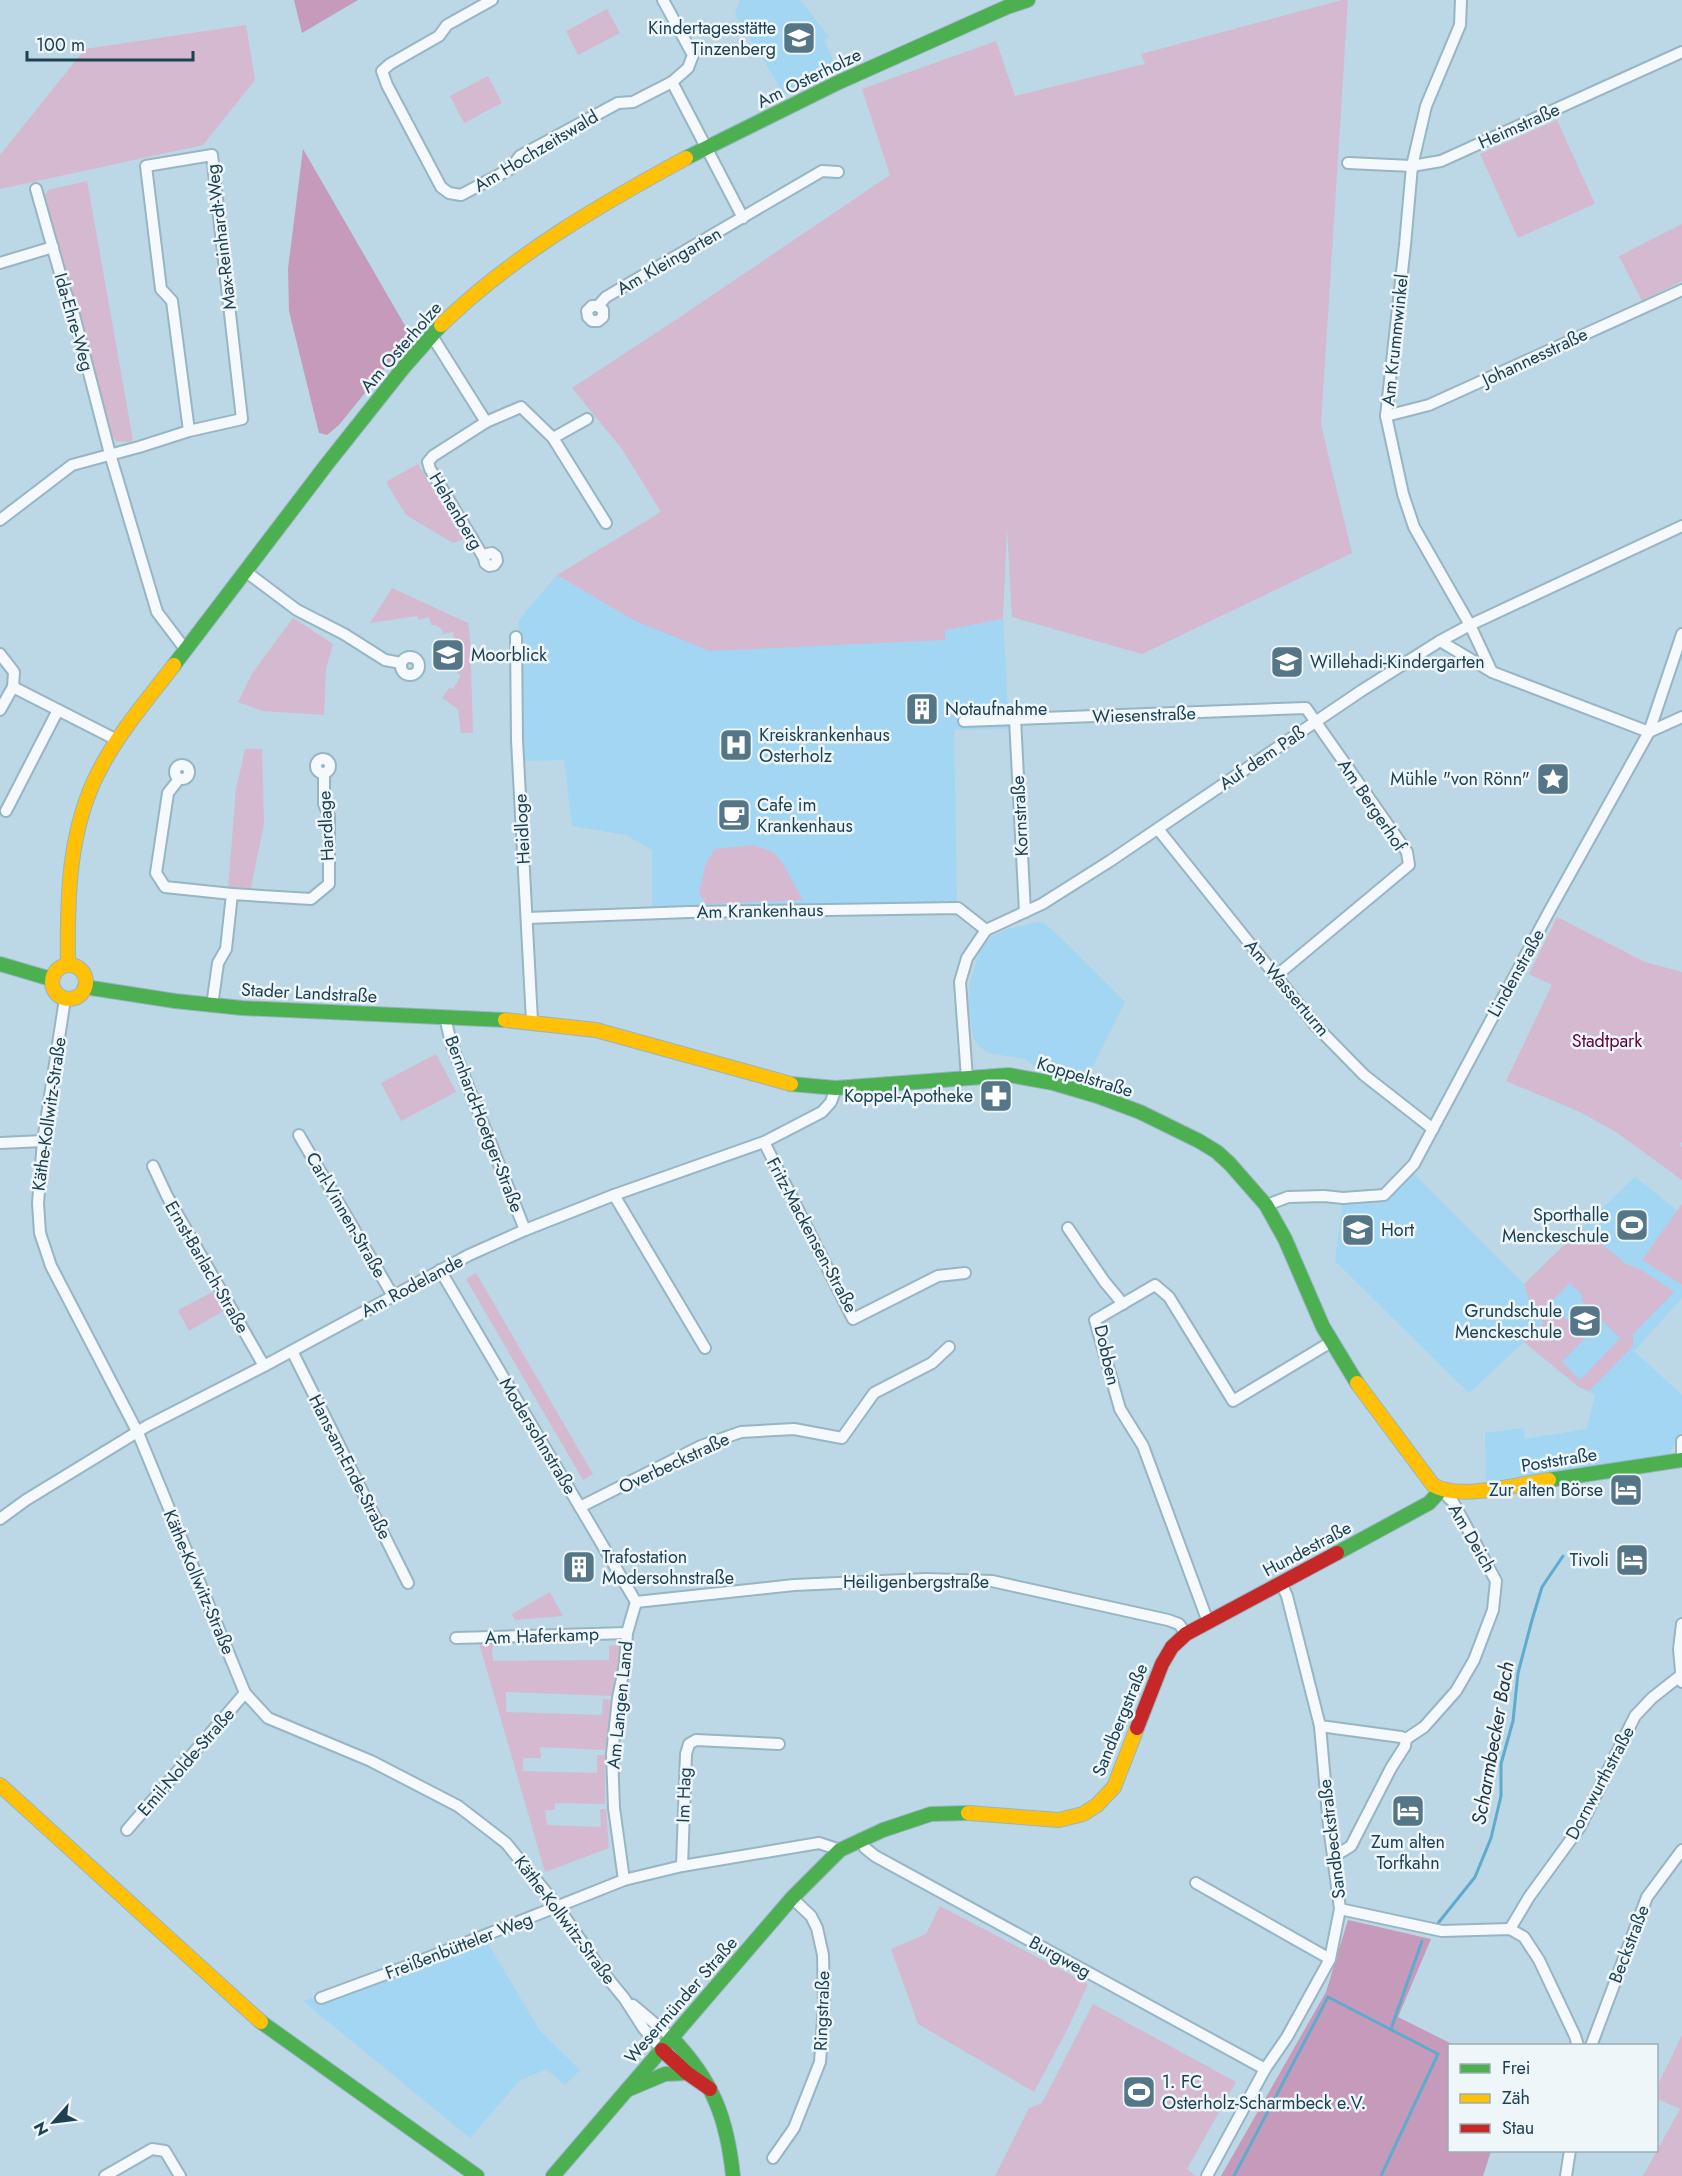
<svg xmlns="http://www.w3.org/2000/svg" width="1682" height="2176" font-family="Jost,sans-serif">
<rect width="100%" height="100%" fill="#bcd7e5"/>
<g fill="#a2d6f2">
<polygon points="740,0 800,0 829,37 824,41 836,67 784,94 735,14"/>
<polygon points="557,575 633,620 945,640 944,630 1003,619 1009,729 954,730 957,902 652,910 652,850 626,835 572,826 564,760 519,761 519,620"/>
<polygon points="1038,922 1044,923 1066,943 1125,1002 1092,1068 1080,1074 1034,1066 1025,1059 988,1053 978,1045 973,1037 969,1001 970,982 980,951 991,937 1008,929"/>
<polygon points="1410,1170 1524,1284 1635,1177 1678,1211 1642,1260 1682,1285 1682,1298 1634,1351 1682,1395 1682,1432 1667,1457 1486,1482 1485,1433 1523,1428 1525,1439 1587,1429 1595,1395 1579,1387 1524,1342 1469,1393 1335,1261 1343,1198 1384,1195"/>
<polygon points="481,1932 540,2031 580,2070 565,2085 546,2069 519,2081 470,2138 303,2001 446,1958"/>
</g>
<g fill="#d5b9d0" fill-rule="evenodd">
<polygon points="1342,0 1348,0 1321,425 1352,553 1142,654 1012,617 1007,528 1003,619 945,630 945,640 710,651 633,620 557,575 661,512 622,449 572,388 674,321 890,175 862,89 996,41 1015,96 1145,64 1141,54"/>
<polygon points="607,9 620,33 578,55 566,31"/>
<polygon points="246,25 255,80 203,145 0,189 0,155 85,49"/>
<polygon points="488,76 502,103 464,123 450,96"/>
<polygon points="1557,120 1595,204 1518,238 1480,154"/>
<polygon points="87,181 133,440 130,442 116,441 110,432 89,360 91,355 74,295 70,291 43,199 48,190"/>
<polygon points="1682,224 1682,281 1642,301 1619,256"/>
<polygon points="418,464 464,539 453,543 406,515 386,482"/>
<path d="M392,588L468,623L470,637L473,733H461L458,709L442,698L449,688L453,689L461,676L457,672C464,662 462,654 459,643H455L453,632L443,634L442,629L436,625H431L429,617L419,620L417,616L370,623Z"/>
<polygon points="293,618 333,644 326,669 324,715 263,711 238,702 253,672"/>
<polygon points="245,749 262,749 264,824 250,892 228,889 236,790"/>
<polygon points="753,845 773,852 780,859 803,900 706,904 699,893 706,863 715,849"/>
<polygon points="1557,917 1645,962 1682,972 1682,1142 1680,1144 1682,1148 1682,1180 1616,1132 1580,1112 1506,1081 1552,985 1529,974"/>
<polygon points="436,1054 456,1092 401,1121 381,1083"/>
<polygon points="1682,1204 1682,1285 1642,1260"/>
<path d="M1582,1228L1626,1264L1640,1269L1674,1292L1633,1334V1346L1589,1391L1579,1387L1524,1342L1544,1323L1531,1306L1524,1284ZM1570,1283L1583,1296L1581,1300L1620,1338L1580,1380L1562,1362L1585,1338L1550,1303Z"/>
<polygon points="476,1273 593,1474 583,1480 466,1279"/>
<polygon points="213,1292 223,1311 189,1331 178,1310"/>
<polygon points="550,1592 563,1616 515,1620 512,1614"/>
<polygon points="497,1641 498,1647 492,1647 493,1661 609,1660 609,1646 622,1644 613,1696 506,1692 506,1712 602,1715 603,1699 612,1700 605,1750 540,1747 541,1758 523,1758 523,1771 597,1773 597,1755 605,1755 605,1804 555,1803 555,1810 545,1810 547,1825 601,1827 600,1809 606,1809 609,1848 545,1872 479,1643"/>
<polygon points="940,1906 1088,1984 1068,2028 1034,2092 918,2024 891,1949 926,1934"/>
<polygon points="1093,2004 1236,2082 1187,2169 1196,2176 995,2176 1029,2108 1042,2103"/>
<polygon points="1682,2035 1682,2176 1643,2176 1680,2109 1657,2099 1657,2087"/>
</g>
<g fill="#c69abb">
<polygon points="294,0 358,0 302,33"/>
<polygon points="303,149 411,336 339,425 327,435 319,433 289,311 288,269"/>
<polygon points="1348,1920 1431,1939 1398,2017 1454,2045 1450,2046 1450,2150 1491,2151 1483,2176 1221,2176 1326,1992"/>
</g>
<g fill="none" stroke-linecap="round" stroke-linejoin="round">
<g stroke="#5fabce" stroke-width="3">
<polyline points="1435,1927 1475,1877 1491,1838 1501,1796 1501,1764 1513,1721 1518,1673 1532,1620 1542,1587 1563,1556"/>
<polyline points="1391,2029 1422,1941"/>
<polyline points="1234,2176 1328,1997 1438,2054 1381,2176"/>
</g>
<defs>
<g id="street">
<polyline points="492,0 447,25 439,36 390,64 382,71 387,85 441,187 449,193 461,195 510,169 520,156 618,103 633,102 672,82 688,68 693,55 663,0"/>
<polyline points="1461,0 1460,25 1426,106 1412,166 1405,245 1386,416 1403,494 1414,527 1470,625 1492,672"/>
<polyline points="672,82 743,218"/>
<polyline points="1348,163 1412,166 1441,161 1682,52"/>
<polyline points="36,189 65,291 73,311 110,454 157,612 185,649"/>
<polyline points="0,263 53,247"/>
<polyline points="598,306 592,306 587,311 588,317 592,321 598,321 603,317 603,310 598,306 606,297 822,171 838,172"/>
<polyline points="432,336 486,422"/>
<polyline points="1386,416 1429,405 1682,290"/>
<polyline points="553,438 587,419"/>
<polyline points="0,520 72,465 139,447 189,431 242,419 212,155 146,166 161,289 172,301 189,431"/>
<polyline points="484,558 487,554 492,553 496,556 497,561 494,565 489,566 485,563 484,558 430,469 428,462 433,456 486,422 521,407 553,438 606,523"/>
<polyline points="245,571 297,610 344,634 385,660 401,663"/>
<polyline points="516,637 517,740 532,1021"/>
<polyline points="1440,641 1492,672 1649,732"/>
<polyline points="0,654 14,672 13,687"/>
<circle cx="410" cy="666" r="9"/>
<polyline points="0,710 13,687 117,740"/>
<polyline points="1015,719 1025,912"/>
<polyline points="964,721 1306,708 1407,852 1409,865 1276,976"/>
<polyline points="1649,732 1682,717"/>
<circle cx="323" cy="766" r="7"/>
<circle cx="182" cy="772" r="7"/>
<polyline points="179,779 168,793 156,873 165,887 232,894 226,949 218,963 212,1006"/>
<polyline points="6,811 58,710"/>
<polyline points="1158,829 1316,1026 1364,1075 1433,1129"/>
<polyline points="232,894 311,899 329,884 329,816 324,804 324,773"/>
<polyline points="527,918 689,912 958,908 986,930"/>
<polyline points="65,999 43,1141 38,1203 40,1233 51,1266 138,1433 245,1693 268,1718 371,1761 458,1806 506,1843 558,1907 601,1970 624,1998 644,2029 662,2050"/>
<polyline points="445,1017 451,1043 525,1230"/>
<polyline points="967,1078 960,982 967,958 986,930 1042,904 1110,861 1361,691 1440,641 1470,625 1682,526"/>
<polyline points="299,1135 393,1296"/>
<polyline points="764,1142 853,1319 938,1276 965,1273"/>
<polyline points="0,1143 43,1141"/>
<polyline points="153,1166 167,1196 264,1366"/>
<polyline points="614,1195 705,1348"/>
<polyline points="1267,1205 1288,1197 1324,1196 1343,1198 1384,1195 1414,1164 1551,908 1649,732 1682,634"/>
<polyline points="1068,1228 1104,1281 1123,1304"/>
<polyline points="440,1270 636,1602"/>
<polyline points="292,1351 408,1583"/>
<polyline points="1682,1460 1682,1441"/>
<polyline points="580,1507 701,1446 741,1432 794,1429 842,1438 874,1393 932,1363 949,1347"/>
<polyline points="0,1519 26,1500 147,1426 264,1366 469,1255 525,1230 614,1195 764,1142 822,1112 831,1102 836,1088"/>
<polyline points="636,1602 794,1585 926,1579 992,1581 1168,1620 1179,1624 1186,1634"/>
<polyline points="1208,1622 1143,1446 1120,1409 1095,1320 1155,1285 1169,1297 1233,1401 1331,1342"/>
<polyline points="1682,1624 1679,1649 1682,1682"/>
<polyline points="456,1638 627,1633"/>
<polyline points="1320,1726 1401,1737 1406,1739 1424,1727 1456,1691 1474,1660 1493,1610 1496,1581 1453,1502 1441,1490"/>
<polyline points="127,1830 245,1693"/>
<polyline points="861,1839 865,1848 875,1856 1265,2069"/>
<polyline points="1333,1857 1351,1846 1391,1768 1405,1746 1406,1739"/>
<polyline points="682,1866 686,1754 689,1744 696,1740 779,1744"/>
<polyline points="624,1880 614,1808 612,1754 618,1698 625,1664 627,1633 636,1602"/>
<polyline points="1196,1883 1330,1959"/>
<polyline points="1340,1909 1442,1931 1510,1929 1524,1937 1539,1960 1575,2036 1578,2046"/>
<polyline points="1510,1929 1529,1897 1580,1827 1635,1716 1652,1698 1680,1676"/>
<polyline points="321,1998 405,1967 624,1880 682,1866 819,1843 840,1850"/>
<polyline points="633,2005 672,2038"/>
<polyline points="1591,2046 1647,1897 1682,1850"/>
<polyline points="773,2158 794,2128 820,2062 824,2006 823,1955 817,1928 811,1916 792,1898"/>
<polyline points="105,2176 152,2149 165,2151 180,2176"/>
<polyline points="1207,2176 1265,2069 1287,2037 1330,1959 1340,1909 1329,1826 1320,1726 1287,1596 1281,1583"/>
<polyline points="1566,2176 1570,2150"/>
</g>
<g id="fast">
<polyline points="686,158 837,83 1007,7 1028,0"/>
<polyline points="174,665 327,464 404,367 441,325"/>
<polyline points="0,964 51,979"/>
<polyline points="85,987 175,1001 242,1008 505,1020"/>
<polyline points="791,1084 836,1088 1009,1075 1053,1083 1097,1096 1140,1112 1199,1141 1217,1152 1230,1164 1266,1205 1285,1239 1323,1327 1357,1383"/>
<polyline points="1549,1480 1682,1460"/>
<polyline points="1337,1553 1429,1503 1441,1490"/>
<polyline points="261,2022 477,2176"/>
<path d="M672,2038C713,2081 727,2118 733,2176"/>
<polyline points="627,2090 665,2074 687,2073"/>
<polyline points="553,2176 792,1898 840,1850 883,1830 931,1814 968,1813"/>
</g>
<g id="slow">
<path d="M441,325C510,257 601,204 686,158"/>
<circle cx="69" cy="982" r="17"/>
<path d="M68,965C67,899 68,829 100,769C120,731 148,699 174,665"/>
<polyline points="505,1020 596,1030 791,1084"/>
<path d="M1357,1383L1433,1485C1458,1501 1519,1484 1549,1480"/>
<polyline points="0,1785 261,2022"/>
<polyline points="968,1813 1059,1820 1083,1814 1097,1805 1114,1787 1137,1728"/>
</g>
<g id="jam">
<polyline points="1137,1728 1162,1664 1172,1647 1186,1634 1337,1553"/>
<polyline points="662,2050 687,2073 710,2089"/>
</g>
</defs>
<use href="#street" stroke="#98b5c4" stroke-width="14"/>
<use href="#fast" stroke="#98b5c4" stroke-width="16"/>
<use href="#slow" stroke="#98b5c4" stroke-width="16"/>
<use href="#jam" stroke="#98b5c4" stroke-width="16"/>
<use href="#street" stroke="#f5f9fb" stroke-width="10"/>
<use href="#fast" stroke="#4caf50" stroke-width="14"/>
<use href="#slow" stroke="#ffc107" stroke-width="14"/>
<use href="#jam" stroke="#c62828" stroke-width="14"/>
</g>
<defs>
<symbol id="school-square" viewBox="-11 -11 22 22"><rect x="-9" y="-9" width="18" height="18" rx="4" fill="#557686" stroke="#eef6fa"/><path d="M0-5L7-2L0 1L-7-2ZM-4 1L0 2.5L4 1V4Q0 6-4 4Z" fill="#fff"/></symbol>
<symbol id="building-square" viewBox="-11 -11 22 22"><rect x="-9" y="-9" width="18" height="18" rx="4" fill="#557686" stroke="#eef6fa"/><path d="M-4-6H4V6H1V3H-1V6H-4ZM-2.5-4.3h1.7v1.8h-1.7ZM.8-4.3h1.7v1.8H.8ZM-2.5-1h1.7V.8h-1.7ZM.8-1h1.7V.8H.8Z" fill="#fff"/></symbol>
<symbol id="hospital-square" viewBox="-11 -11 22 22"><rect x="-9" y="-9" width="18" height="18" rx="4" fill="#557686" stroke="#eef6fa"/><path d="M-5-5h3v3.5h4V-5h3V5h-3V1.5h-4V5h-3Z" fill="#fff"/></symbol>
<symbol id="sight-square" viewBox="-11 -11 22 22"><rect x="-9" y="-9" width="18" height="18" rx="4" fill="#557686" stroke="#eef6fa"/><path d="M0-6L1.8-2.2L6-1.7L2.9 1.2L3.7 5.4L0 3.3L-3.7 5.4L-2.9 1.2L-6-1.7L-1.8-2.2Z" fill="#fff"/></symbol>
<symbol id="cafe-square" viewBox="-11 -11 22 22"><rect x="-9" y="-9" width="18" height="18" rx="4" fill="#557686" stroke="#eef6fa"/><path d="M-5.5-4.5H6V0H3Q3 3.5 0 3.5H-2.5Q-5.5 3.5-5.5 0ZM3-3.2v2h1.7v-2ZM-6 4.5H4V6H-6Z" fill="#fff"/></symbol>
<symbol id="pharmacy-square" viewBox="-11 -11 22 22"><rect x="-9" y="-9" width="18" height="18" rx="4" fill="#557686" stroke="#eef6fa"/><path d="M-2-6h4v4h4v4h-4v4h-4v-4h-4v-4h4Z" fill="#fff"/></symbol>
<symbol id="stadium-square" viewBox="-11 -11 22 22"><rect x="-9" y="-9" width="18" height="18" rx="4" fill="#557686" stroke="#eef6fa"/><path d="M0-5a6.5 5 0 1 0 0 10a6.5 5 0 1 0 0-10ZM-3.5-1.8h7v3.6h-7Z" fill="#fff"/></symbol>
<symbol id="hotel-square" viewBox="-11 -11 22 22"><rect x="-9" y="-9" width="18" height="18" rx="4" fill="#557686" stroke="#eef6fa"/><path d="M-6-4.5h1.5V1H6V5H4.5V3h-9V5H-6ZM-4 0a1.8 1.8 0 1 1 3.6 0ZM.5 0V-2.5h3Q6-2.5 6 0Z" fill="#fff"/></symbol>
</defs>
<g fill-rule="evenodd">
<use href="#school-square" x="780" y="19" width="38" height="38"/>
<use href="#school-square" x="429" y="636" width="38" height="38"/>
<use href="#school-square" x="1268" y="643" width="38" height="38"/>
<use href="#building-square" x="903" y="690" width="38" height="38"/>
<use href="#hospital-square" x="717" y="726" width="38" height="38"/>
<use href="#sight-square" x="1534" y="760" width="38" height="38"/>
<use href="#cafe-square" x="715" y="796" width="38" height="38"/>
<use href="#pharmacy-square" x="977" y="1077" width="38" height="38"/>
<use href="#stadium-square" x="1613" y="1206" width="38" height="38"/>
<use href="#school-square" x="1339" y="1211" width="38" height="38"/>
<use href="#school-square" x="1566" y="1302" width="38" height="38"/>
<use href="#hotel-square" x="1607" y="1471" width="38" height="38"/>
<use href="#hotel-square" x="1613" y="1541" width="38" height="38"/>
<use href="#building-square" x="560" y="1548" width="38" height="38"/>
<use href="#hotel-square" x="1389" y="1792" width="38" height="38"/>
<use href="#stadium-square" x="1120" y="2073" width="38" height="38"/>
</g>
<g text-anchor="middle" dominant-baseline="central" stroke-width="5" stroke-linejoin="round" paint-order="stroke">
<g font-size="18" fill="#1d4153" stroke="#eef6fa" text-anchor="start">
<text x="776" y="28" text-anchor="end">Kindertagesstätte<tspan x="776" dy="21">Tinzenberg</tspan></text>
<text x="471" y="655">Moorblick</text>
<text x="1310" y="662">Willehadi-Kindergarten</text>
<text x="945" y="709">Notaufnahme</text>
<text x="759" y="735">Kreiskrankenhaus<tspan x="759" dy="21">Osterholz</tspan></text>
<text x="1530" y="779" text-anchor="end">Mühle "von Rönn"</text>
<text x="757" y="805">Cafe im<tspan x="757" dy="21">Krankenhaus</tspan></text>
<text x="973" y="1096" text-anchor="end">Koppel-Apotheke</text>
<text x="1609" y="1215" text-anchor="end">Sporthalle<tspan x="1609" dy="21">Menckeschule</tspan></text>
<text x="1381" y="1230">Hort</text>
<text x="1562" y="1311" text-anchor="end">Grundschule<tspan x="1562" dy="21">Menckeschule</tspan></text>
<text x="1603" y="1490" text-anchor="end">Zur alten Börse</text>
<text x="602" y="1557">Trafostation<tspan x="602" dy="21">Modersohnstraße</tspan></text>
<text x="1609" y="1560" text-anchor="end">Tivoli</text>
<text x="1408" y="1842" text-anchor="middle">Zum alten<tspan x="1408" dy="21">Torfkahn</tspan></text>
<text x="1162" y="2082">1. FC<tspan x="1162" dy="21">Osterholz-Scharmbeck e.V.</tspan></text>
</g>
<g font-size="18" fill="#1d4153" stroke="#eef6fa">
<text transform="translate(809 78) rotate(-26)">Am Osterholze</text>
<text transform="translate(1519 126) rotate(-24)">Heimstraße</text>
<text transform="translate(536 151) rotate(-31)">Am Hochzeitswald</text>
<text transform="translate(221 237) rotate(-97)">Max-Reinhardt-Weg</text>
<text transform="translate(669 261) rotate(-30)">Am Kleingarten</text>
<text transform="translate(74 322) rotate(74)">Ida-Ehre-Weg</text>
<text transform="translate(1395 340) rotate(-84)">Am Krummwinkel</text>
<text transform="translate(401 347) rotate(-49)">Am Osterholze</text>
<text transform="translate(1535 357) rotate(-25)">Johannesstraße</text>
<text transform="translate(456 511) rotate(59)">Hehenberg</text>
<text transform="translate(1144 715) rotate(-2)">Wiesenstraße</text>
<text transform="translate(1262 758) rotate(-34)">Auf dem Paß</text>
<text transform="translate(1372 805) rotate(56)">Am Bergerhof</text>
<text transform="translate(1020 816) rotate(-93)">Kornstraße</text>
<text transform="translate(326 826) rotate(-93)">Hardlage</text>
<text transform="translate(522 829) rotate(-93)">Heidloge</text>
<text transform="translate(760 911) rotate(-1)">Am Krankenhaus</text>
<text transform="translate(1516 973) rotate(-61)">Lindenstraße</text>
<text transform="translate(1287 988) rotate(50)">Am Wasserturm</text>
<text transform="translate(309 993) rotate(3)">Stader Landstraße</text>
<text transform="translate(1085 1077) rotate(17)">Koppelstraße</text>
<text transform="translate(49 1114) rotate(-82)">Käthe-Kollwitz-Straße</text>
<text transform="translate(484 1124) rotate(69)">Bernhard-Hoetger-Straße</text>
<text transform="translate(346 1215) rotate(60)">Carl-Vinnen-Straße</text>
<text transform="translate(812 1235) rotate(62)">Fritz-Mackensen-Straße</text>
<text transform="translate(207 1267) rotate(60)">Ernst-Barlach-Straße</text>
<text transform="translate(412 1286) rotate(-28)">Am Rodelande</text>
<text transform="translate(1107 1355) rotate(77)">Dobben</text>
<text transform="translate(538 1436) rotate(59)">Modersohnstraße</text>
<text transform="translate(1559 1460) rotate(-9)">Poststraße</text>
<text transform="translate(674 1463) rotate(-25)">Overbeckstraße</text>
<text transform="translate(350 1467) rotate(63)">Hans-am-Ende-Straße</text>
<text transform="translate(1472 1538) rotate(60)">Am Deich</text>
<text transform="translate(1307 1549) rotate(-28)">Hundestraße</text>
<text transform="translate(199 1582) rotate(67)">Käthe-Kollwitz-Straße</text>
<text x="916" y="1582">Heiligenbergstraße</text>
<text transform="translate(542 1636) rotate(-2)">Am Haferkamp</text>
<text transform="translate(620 1705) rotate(-84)">Am Langen Land</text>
<text transform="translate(1120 1720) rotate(-68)">Sandbergstraße</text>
<text transform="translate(186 1762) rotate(-49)">Emil-Nolde-Straße</text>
<text transform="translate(1600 1783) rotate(-62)">Dornwurthstraße</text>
<text transform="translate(684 1795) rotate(-88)">Im Hag</text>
<text transform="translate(1332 1839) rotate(-97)">Sandbeckstraße</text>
<text transform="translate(565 1920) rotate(53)">Käthe-Kollwitz-Straße</text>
<text transform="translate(1629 1944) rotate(-69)">Beckstraße</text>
<text transform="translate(459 1946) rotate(-21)">Freißenbütteler Weg</text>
<text transform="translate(1060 1957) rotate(29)">Burgweg</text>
<text transform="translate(681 2000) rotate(-49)">Wesermünder Straße</text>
<text transform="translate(822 2011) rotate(-88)">Ringstraße</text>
</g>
<g font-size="18" fill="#61003a" stroke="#eef6fa">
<text x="1607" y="1041">Stadtpark</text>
</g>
<g font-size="20" font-style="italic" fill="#1e333e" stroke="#eef6fa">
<text transform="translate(1493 1743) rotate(-80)">Scharmbecker Bach</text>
</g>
</g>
<rect x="1448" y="2044" width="210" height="108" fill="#eef6fa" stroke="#9aaeb7" stroke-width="1.5"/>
<rect x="1460" y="2064" width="30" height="9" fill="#4caf50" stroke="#9aaeb7" stroke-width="1.5"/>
<text x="1502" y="2074" font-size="18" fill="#1d4153">Frei</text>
<rect x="1460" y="2094" width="30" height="9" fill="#ffc107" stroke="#9aaeb7" stroke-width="1.5"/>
<text x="1502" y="2104" font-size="18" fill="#1d4153">Zäh</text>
<rect x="1460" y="2124" width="30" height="9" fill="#c62828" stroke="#9aaeb7" stroke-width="1.5"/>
<text x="1502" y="2134" font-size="18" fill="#1d4153">Stau</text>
<g transform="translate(54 2122) rotate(242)" stroke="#eef6fa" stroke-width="4.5" paint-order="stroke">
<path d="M0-4.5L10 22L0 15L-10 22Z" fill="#1d4153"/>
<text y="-9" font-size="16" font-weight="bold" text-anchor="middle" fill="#1d4153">N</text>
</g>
<path d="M27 51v9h166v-9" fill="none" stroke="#1d4153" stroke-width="3"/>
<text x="36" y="51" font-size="18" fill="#1d4153" stroke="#eef6fa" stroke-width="4.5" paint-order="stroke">100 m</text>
</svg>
